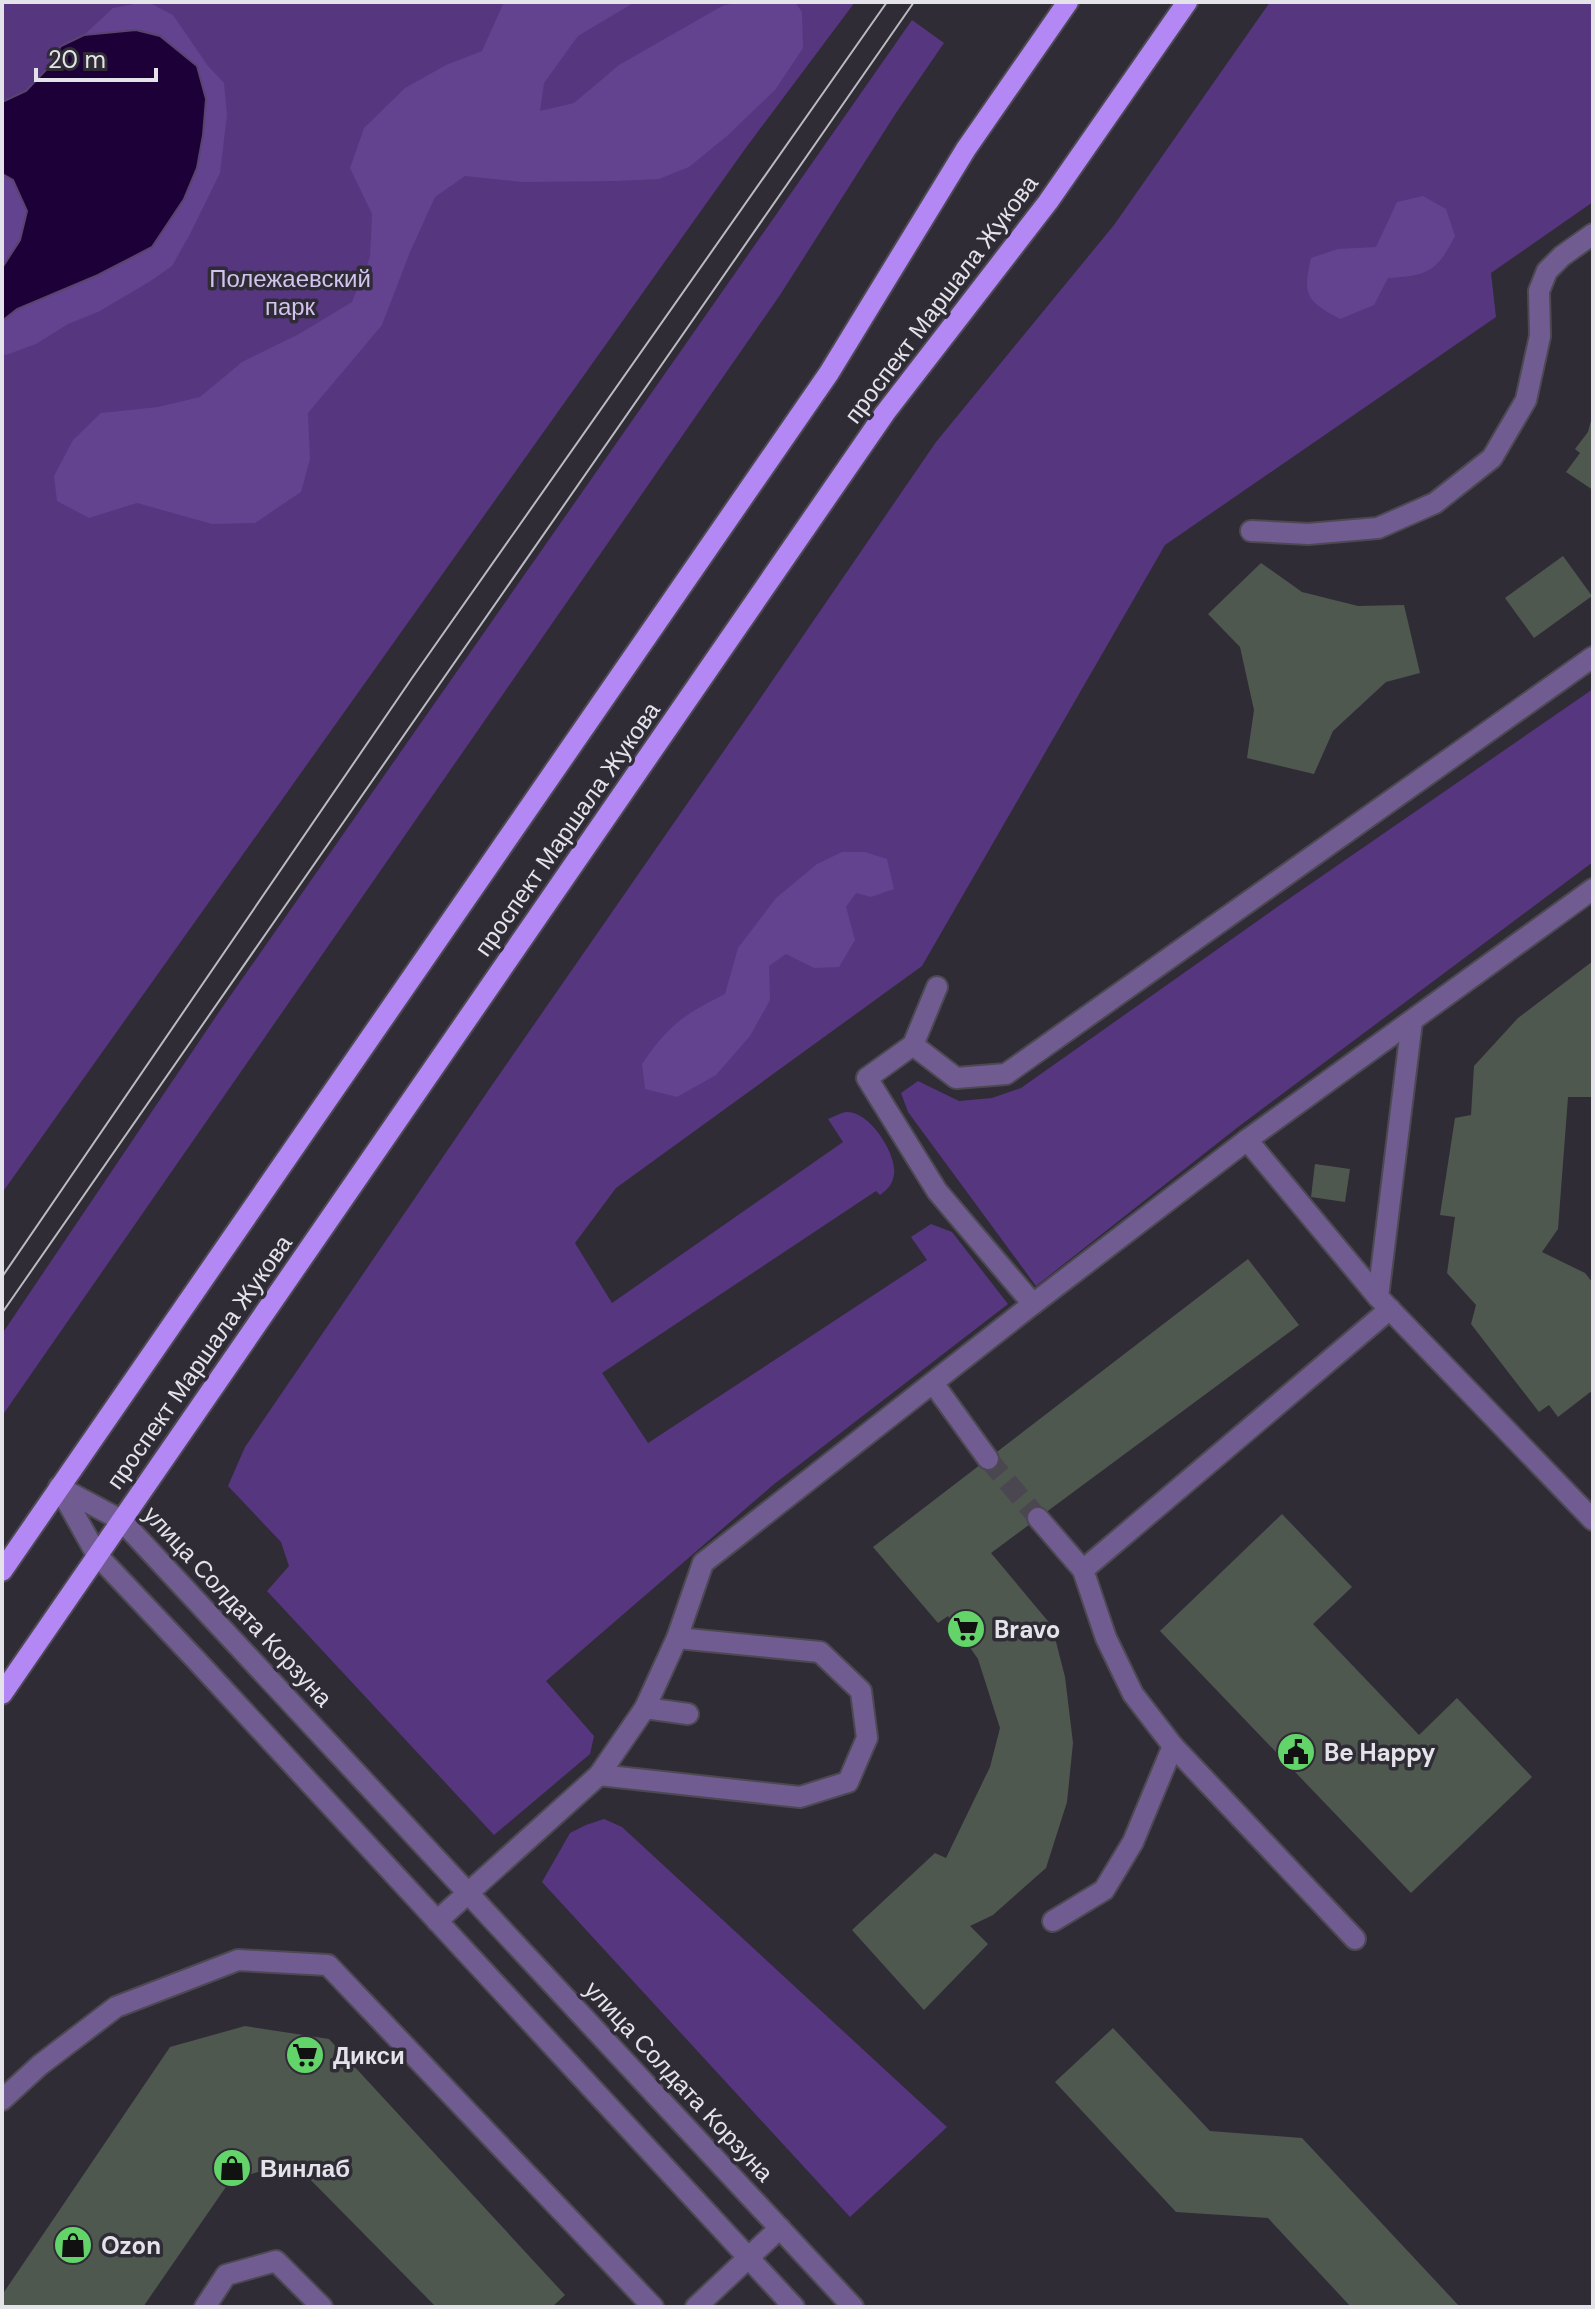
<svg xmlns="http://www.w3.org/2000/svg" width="1595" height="2309" font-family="'DM Sans',sans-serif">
<rect width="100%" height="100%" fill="#2f2c36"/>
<g fill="#56367f">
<polygon points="2,2 855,2 745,149 2,1193"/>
<path d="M1270,2H1593V202L1491,273L1496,317L1165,545L922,966L616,1188L575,1243L612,1303L843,1142L828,1119C833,1117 840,1113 846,1112C869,1110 897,1154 894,1174C893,1184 887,1190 880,1195L876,1191L602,1373L648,1443L927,1260L911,1237L931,1224L952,1232L1008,1304L773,1485L546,1681L594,1736L590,1754L494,1835L267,1591L289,1566L281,1542L228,1486L245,1447L490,1088L755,706L936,442L1114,225Z"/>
<polygon points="912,20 944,43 896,113 780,295 2,1416 2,1334 219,1012"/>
<polygon points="1593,689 1593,862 1238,1127 1036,1286 908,1112 901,1093 918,1081 959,1101 992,1098 1021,1088 1280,905"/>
<polygon points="604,1819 622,1827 947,2127 850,2217 542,1882 570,1833 586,1825"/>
</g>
<g fill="#634290">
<polygon points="504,2 635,2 578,36 544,83 540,111 574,103 619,65 722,6 739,2 795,2 802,12 803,48 775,90 727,136 689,167 659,179 617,181 523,182 465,176 435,197 410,252 382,325 308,413 310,459 301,492 255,523 212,524 137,503 89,518 57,501 54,476 73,440 101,413 158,407 200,397 242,362 299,334 352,302 370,257 372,214 350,168 364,128 405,88 446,65 482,51"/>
<path d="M134,4H152L173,15L208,66L224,83L227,115L220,173L190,234L172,266L149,282L98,312L68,324L36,344L6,355L2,353V321C36,294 82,284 120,263L197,66L160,36L136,30L84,35L113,8Z"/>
<polygon points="2,174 13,180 27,211 20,240 2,268"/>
<path d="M1423,196L1446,209L1455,236C1437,272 1427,276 1388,278L1374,305L1340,319C1307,301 1302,296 1311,258L1338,249L1376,247L1397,202Z"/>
<path d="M842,852H865L887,859L894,889L871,897L856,893L846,907L855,940L839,967L814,968L786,954L769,966L770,1000L750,1036L716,1075L677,1097L645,1089L642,1064C668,1025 685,1014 725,994L738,948L776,898L817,864Z"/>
</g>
<polygon fill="#1d0038" stroke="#59446d" stroke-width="2" points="136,30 160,36 197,66 206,99 203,135 197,168 184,199 152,247 98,275 17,309 2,321 2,268 20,240 27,211 13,180 2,174 2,102 26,91 46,70 61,46 84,35"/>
<g fill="#4f584f">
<polygon points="1592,417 1593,417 1593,490 1566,472 1580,453 1575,449 1588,432"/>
<polygon points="1563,556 1592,596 1534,638 1505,598"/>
<polygon points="1261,563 1302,592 1358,606 1404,605 1420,673 1386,682 1333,731 1314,774 1247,758 1254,710 1240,647 1208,614"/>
<polygon points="1593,961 1593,1097 1568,1097 1558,1229 1542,1252 1585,1273 1593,1283 1593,1390 1558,1417 1549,1405 1539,1412 1471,1324 1476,1305 1447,1273 1455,1217 1440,1215 1455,1118 1471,1115 1474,1066 1518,1018"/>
<polygon points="1315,1164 1350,1169 1345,1202 1311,1197"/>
<polygon points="1248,1259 1299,1325 991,1553 1052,1626 1065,1677 1073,1743 1067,1802 1046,1868 993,1915 970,1926 988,1944 924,2010 852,1930 935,1853 946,1858 990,1767 1000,1728 978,1659 948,1616 938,1623 873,1547"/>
<polygon points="1282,1514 1352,1587 1313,1624 1419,1735 1457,1698 1532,1777 1411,1893 1160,1631"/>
<polygon points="245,2026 329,2039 565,2295 552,2307 436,2307 292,2161 230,2181 143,2307 2,2307 2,2295 170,2047"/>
<polygon points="1113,2028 1210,2131 1302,2138 1460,2307 1351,2307 1268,2218 1176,2212 1055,2082"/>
</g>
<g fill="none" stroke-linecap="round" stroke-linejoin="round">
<polyline stroke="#4a4751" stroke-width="20" stroke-dasharray="20 10" stroke-linecap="butt" points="988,1459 1038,1518"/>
<defs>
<g id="minor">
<polyline points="1251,531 1308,534 1378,528 1435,503 1492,458 1526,400 1540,336 1539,291 1547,271 1562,256 1593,234"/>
<polyline points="1412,1021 1378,1297 1593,1520"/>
<polyline points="913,1045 937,987"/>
<polyline points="1247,1140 1378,1297"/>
<polyline points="1033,1304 937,1191 867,1078 913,1045 956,1078 1006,1074 1593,657"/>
<polyline points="933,1383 988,1459"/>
<polyline points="59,1487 121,1520 853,2307"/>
<polyline points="59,1487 97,1555 198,1662 794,2307"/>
<polyline points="1038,1518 1083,1570"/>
<polyline points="645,1708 688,1714"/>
<polyline points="599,1775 800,1797 848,1782 867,1738 861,1691 820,1652 677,1638"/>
<polyline points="437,1921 599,1775 645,1708 677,1638 703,1563 1033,1304 1247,1140 1593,889"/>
<polyline points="1053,1921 1104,1890 1133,1842 1173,1746"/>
<polyline points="1355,1939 1173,1746 1133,1694 1106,1638 1083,1570 1390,1309"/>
<polyline points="2,2100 40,2065 116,2007 238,1960 328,1965 653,2307"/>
<polyline points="205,2307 226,2275 276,2261 322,2307"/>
<polyline points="696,2307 780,2228"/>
</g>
<g id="major">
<polyline points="2,1571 829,373 966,149 1068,2"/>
<polyline points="2,1694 885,413 1048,202 1187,2"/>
</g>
</defs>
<use href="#minor" stroke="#4c4953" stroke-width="24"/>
<use href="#major" stroke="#4c4953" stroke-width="24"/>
<use href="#minor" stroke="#715c91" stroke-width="20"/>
<use href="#major" stroke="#b388f4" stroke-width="20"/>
<g stroke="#bbb9c1" stroke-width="2">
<polyline points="2,1277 412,678 887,2"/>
<polyline points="2,1313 914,2"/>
</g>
</g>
<defs>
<symbol id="supermarket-disc" viewBox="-11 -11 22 22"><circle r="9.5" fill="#63d469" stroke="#2f2c36"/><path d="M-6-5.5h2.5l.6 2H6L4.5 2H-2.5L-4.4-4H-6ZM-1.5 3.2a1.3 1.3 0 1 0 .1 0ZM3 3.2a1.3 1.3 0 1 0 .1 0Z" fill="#111"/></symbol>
<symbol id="civic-disc" viewBox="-11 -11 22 22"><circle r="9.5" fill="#63d469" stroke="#2f2c36"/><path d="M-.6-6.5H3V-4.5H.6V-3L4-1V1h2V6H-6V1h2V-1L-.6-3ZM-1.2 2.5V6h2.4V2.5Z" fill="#111"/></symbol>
<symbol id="shop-disc" viewBox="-11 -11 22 22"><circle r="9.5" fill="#63d469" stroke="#2f2c36"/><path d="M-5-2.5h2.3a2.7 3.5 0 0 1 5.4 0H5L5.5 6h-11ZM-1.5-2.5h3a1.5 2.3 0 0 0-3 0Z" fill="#111"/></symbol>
</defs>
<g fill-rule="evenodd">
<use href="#supermarket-disc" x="944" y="1607" width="44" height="44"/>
<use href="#civic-disc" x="1274" y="1730" width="44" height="44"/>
<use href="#supermarket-disc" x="283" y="2033" width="44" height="44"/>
<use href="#shop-disc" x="210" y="2146" width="44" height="44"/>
<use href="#shop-disc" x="51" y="2223" width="44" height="44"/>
</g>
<g text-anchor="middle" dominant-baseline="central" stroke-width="7" stroke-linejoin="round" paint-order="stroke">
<g font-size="24" fill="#d2c3ef" stroke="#2f2c36">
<text x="290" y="278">Полежаевский<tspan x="290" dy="28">парк</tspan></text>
</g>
<g font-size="24" fill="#e5e3ea" stroke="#2f2c36">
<text transform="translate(941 299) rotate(-53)">проспект Маршала Жукова</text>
<text transform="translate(567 829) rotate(-55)">проспект Маршала Жукова</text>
<text transform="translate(199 1362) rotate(-55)">проспект Маршала Жукова</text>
<text transform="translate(238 1606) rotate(47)">улица Солдата Корзуна</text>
<text transform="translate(679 2081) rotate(47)">улица Солдата Корзуна</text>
</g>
<g font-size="24" font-weight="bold" fill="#e5e3ea" stroke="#2f2c36" text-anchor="start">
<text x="994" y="1629">Bravo</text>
<text x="1324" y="1752">Be Happy</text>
<text x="333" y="2055">Дикси</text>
<text x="260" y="2168">Винлаб</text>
<text x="101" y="2245">Ozon</text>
</g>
</g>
<rect width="1595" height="2309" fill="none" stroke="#e5e3ea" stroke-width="8"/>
<path d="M36 68v12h120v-12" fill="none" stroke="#e5e3ea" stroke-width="4"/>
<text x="48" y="68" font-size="24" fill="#e5e3ea" stroke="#2f2c36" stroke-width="6" paint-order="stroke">20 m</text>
</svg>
